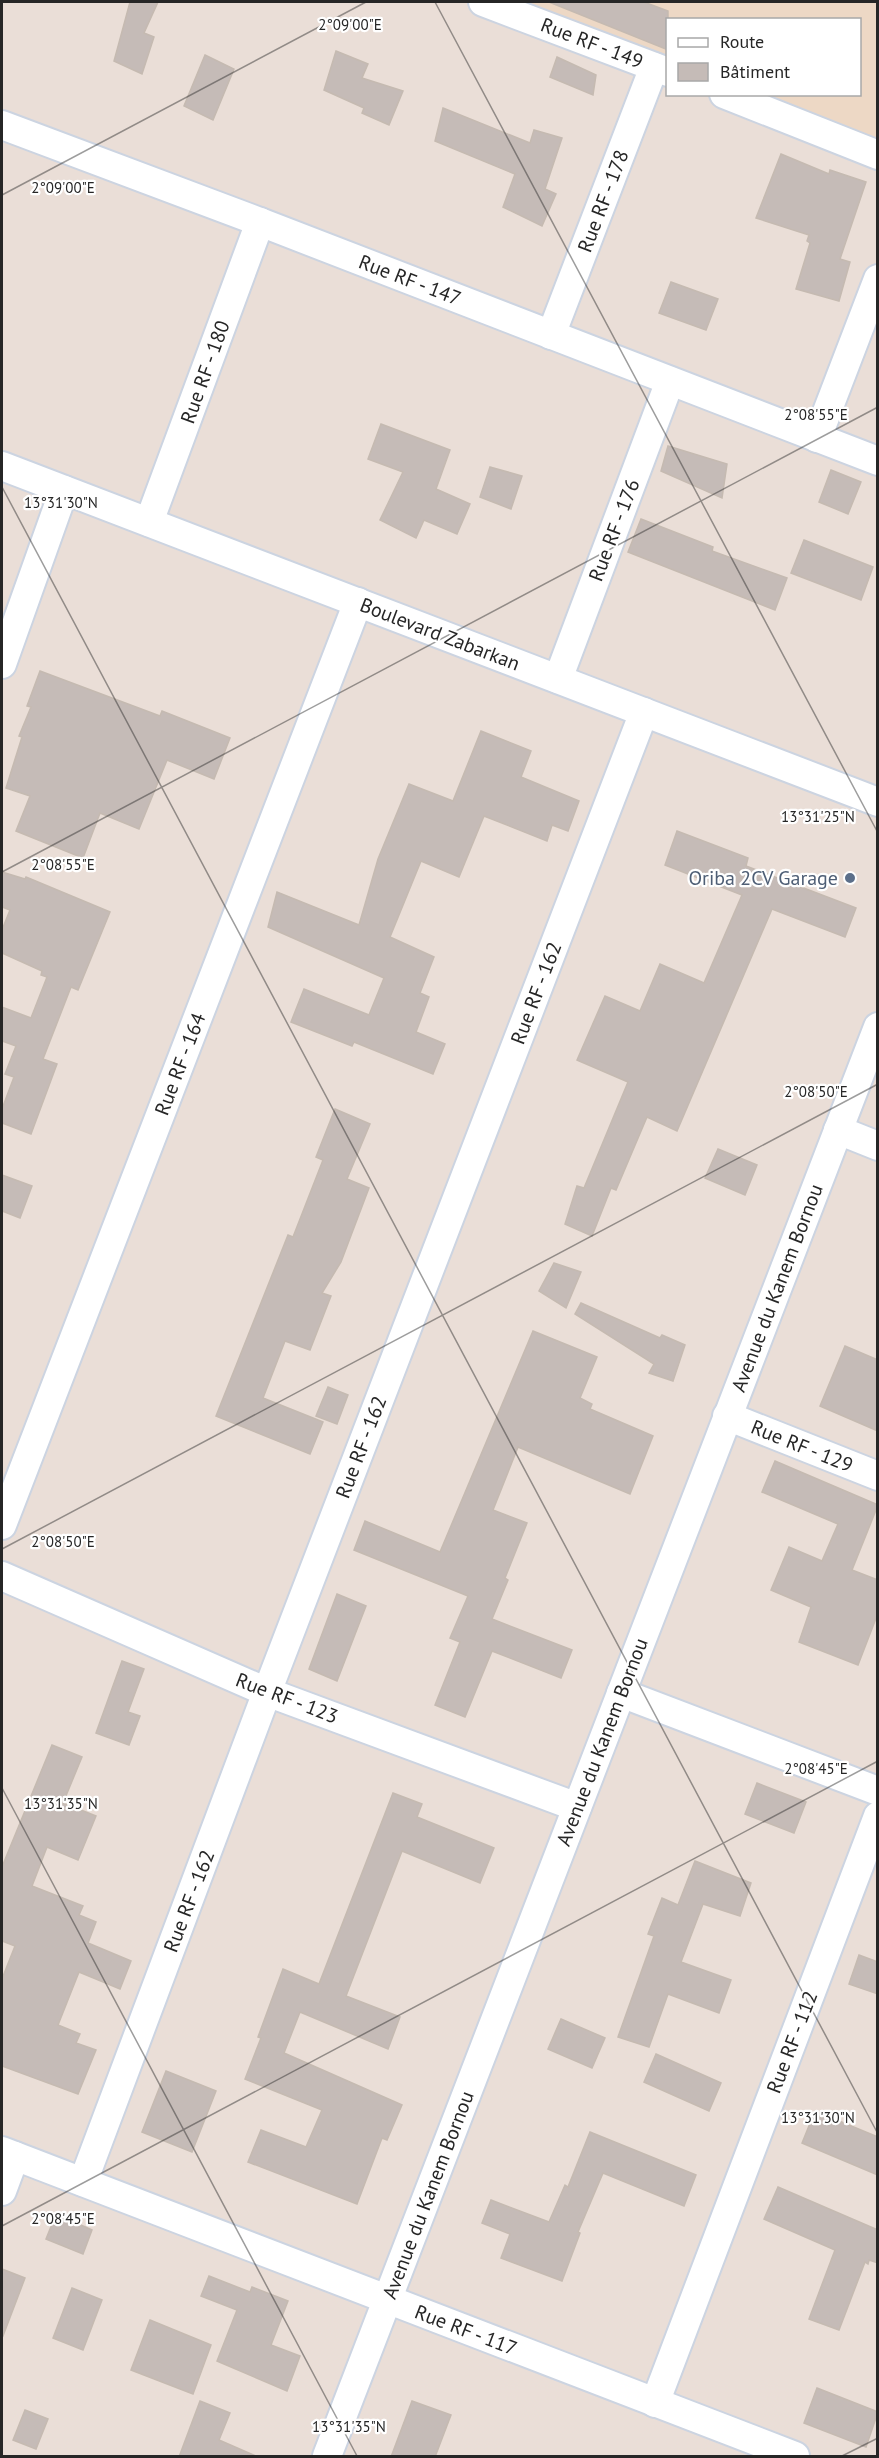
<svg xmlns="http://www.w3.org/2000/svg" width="879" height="2458" font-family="'PT Sans',sans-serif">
<rect width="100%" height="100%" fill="#eaded7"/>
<polygon fill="#edd8c5" points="508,2 877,2 877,144 749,95 860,94 860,20 668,20 667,63"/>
<g fill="#c5bbb7" stroke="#c5bab1" stroke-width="1.5">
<polygon points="130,2 158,2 144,33 154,37 142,74 114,61"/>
<polygon points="549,2 644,2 668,11 668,50"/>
<polygon points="336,51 368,64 362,78 403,91 389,125 362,113 364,108 324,90"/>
<polygon points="205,55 234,69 213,120 184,106"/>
<polygon points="557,57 596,75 593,95 550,77"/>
<polygon points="443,108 530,143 534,130 562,138 545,189 556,194 542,226 503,207 515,174 435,141"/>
<polygon points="781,154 829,174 830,170 866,182 840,259 850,262 839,301 796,289 810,243 807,241 809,235 756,218"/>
<polygon points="671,282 718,299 706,330 659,313"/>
<polygon points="381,424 450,450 436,489 470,504 457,534 424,520 416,538 380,520 403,472 368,459"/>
<polygon points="668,446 727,464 722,498 661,471"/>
<polygon points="490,467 522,476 511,509 480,497"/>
<polygon points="831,470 861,482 848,514 819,502"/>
<polygon points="641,519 713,547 712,551 787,578 775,610 628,552"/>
<polygon points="804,540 873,567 861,600 791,573"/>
<polygon points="40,671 160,716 162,711 230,738 214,779 167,760 139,829 100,813 83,858 16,831 30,796 6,788 22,737 19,736 31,707 27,706"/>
<polygon points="481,731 531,751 521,777 579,801 568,831 552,825 547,841 484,816 459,877 421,861 390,937 434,957 420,993 429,997 416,1032 445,1044 433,1074 354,1042 352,1046 291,1022 304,989 369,1015 384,978 268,927 277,892 359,925 378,859 409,784 453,801"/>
<polygon points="677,831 748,858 746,866 856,908 845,937 772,909 677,1131 647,1117 616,1190 611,1188 592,1236 565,1224 577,1186 584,1188 628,1082 577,1060 605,996 640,1011 660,964 704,983 742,895 665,865"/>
<polygon points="2,872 25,879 26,877 110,912 78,990 71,987 43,1059 57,1064 31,1134 2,1123 2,1109 14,1077 5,1074 16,1046 2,1041 2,1007 31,1018 47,977 41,975 42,971 2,953 2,930 10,910 2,907"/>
<polygon points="335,1109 370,1124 347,1179 369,1188 341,1262 322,1293 331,1296 310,1350 285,1341 263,1398 323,1422 310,1454 216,1416 288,1235 293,1237 323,1160 316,1157"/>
<polygon points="718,1149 757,1165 745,1195 705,1178"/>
<polygon points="2,1175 32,1186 20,1218 2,1211"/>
<polygon points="554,1263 581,1272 566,1308 539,1291"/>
<polygon points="581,1303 660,1338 662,1335 685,1345 673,1381 649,1373 654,1364 575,1314"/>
<polygon points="533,1331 597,1357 580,1398 592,1404 590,1409 653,1436 630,1494 518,1447 493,1510 527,1523 505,1578 508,1580 492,1619 572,1650 561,1678 492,1651 465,1717 435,1705 460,1642 450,1638 468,1596 354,1550 365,1521 440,1552"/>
<polygon points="845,1346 878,1360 878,1431 820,1406"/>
<polygon points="328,1387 348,1395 337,1424 316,1416"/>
<polygon points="775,1461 878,1505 852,1570 878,1580 878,1613 858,1665 799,1642 811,1607 771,1590 789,1547 822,1561 838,1524 762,1492"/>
<polygon points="337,1594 366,1606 337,1681 309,1669"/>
<polygon points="122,1661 144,1669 128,1712 140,1716 129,1745 96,1733"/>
<polygon points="52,1745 82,1757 63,1803 96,1816 78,1860 47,1847 32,1886 83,1906 79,1915 96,1922 88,1943 131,1961 120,1989 79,1972 58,2025 80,2034 76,2043 96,2050 78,2094 2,2066 2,1979 15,1946 2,1941 2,1867"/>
<polygon points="757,1783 806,1802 794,1833 745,1814"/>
<polygon points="393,1793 422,1804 417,1817 494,1848 480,1883 402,1851 346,1996 400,2017 388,2049 300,2012 284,2053 402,2105 387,2140 382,2138 357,2204 248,2162 261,2130 306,2147 322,2110 245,2079 261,2038 258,2037 283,1969 319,1984"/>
<polygon points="695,1861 751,1883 740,1916 703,1904 681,1962 731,1980 719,2013 668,1994 649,2047 618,2037 654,1936 648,1934 662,1898 678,1905"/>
<polygon points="859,1955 878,1962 878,1994 849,1984"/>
<polygon points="561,2019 605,2038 592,2068 548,2049"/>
<polygon points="656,2054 721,2083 709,2111 644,2082"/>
<polygon points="166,2071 216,2091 192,2152 142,2132"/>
<polygon points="815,2111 878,2137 878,2175 802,2143"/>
<polygon points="590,2132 696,2175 684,2206 603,2173 578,2232 580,2233 562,2281 501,2258 510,2234 482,2223 491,2200 549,2222 565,2185 568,2187"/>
<polygon points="778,2187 878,2230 878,2263 869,2260 868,2264 865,2262 839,2330 809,2319 835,2250 764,2219"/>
<polygon points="56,2214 92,2230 83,2254 46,2239"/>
<polygon points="2,2269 25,2278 3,2336 2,2335"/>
<polygon points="209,2276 250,2292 252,2287 288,2301 271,2345 300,2356 287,2391 217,2361 237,2310 201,2296"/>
<polygon points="72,2288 102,2300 83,2350 53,2338"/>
<polygon points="150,2320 211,2345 193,2394 131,2370"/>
<polygon points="817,2388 878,2412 866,2447 804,2423"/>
<polygon points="200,2401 230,2413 219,2440 258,2457 179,2457"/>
<polygon points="412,2401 451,2415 435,2457 391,2457"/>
<polygon points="25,2410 48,2419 36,2449 13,2440"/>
</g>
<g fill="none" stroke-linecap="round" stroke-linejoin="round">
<defs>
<g id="minor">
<polyline points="483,2 668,72"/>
<polyline points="724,94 878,155"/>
<polyline points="2,125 260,222 878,461"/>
<polyline points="551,335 654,67"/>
<polyline points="817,438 878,279"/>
<polyline points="2,466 878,802"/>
<polyline points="149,522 260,222"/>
<polyline points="2,664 64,490"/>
<polyline points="558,679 670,381"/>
<polyline points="838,1130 878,1146"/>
<polyline points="727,1416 878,1476"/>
<polyline points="2,1525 358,602"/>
<polyline points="2,1576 267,1692 577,1807"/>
<polyline points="621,1693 878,1791"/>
<polyline points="2,2151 795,2456"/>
<polyline points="83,2182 267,1692 644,712"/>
<polyline points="2,2191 15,2156"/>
<polyline points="655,2403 878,1816"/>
<polyline points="327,2456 878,1027"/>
</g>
</defs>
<use href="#minor" stroke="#ccd4e1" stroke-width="32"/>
<use href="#minor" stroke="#fff" stroke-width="28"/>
</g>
<path fill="none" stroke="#262626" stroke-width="1.5" stroke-opacity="0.45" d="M435,2L878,833M2,195L366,2M2,487L878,2134M2,872L878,407M2,1549L878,1084M2,1788L357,2456M2,2226L878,1761M842,2456L878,2438"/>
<circle fill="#5c6f8a" stroke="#fff" stroke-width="2" cx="850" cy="878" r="6"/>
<g text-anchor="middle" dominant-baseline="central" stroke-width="4.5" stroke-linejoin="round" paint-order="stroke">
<g font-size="20" fill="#262626" stroke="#fff">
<text transform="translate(592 43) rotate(21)">Rue RF - 149</text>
<text transform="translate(603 201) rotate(-69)">Rue RF - 178</text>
<text transform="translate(410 280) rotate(21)">Rue RF - 147</text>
<text transform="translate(205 372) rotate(-70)">Rue RF - 180</text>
<text transform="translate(614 530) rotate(-69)">Rue RF - 176</text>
<text transform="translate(440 634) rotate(21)">Boulevard Zabarkan</text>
<text transform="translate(536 993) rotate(-69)">Rue RF - 162</text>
<text transform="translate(180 1064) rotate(-69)">Rue RF - 164</text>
<text transform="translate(777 1288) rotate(-69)">Avenue du Kanem Bornou</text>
<text transform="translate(802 1446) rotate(22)">Rue RF - 129</text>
<text transform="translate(361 1447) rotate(-69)">Rue RF - 162</text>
<text transform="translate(287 1698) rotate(21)">Rue RF - 123</text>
<text transform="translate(602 1742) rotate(-69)">Avenue du Kanem Bornou</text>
<text transform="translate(189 1901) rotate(-69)">Rue RF - 162</text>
<text transform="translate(792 2042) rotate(-69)">Rue RF - 112</text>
<text transform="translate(428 2195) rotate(-69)">Avenue du Kanem Bornou</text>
<text transform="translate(466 2330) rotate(21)">Rue RF - 117</text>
</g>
<g font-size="20" fill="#4e5e75" stroke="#fff" text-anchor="end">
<text x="838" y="878">Oriba 2CV Garage</text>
</g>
</g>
<g font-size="15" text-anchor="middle" fill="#262626" stroke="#fff" stroke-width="4.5" stroke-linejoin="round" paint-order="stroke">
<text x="350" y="30">2°09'00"E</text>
<text x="63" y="193">2°09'00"E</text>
<text x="816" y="420">2°08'55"E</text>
<text x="61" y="508">13°31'30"N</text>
<text x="818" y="822">13°31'25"N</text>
<text x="63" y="870">2°08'55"E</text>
<text x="816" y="1097">2°08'50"E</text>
<text x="63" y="1547">2°08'50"E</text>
<text x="816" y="1774">2°08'45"E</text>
<text x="61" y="1809">13°31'35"N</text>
<text x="818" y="2123">13°31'30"N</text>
<text x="63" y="2224">2°08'45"E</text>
<text x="349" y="2432">13°31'35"N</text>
</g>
<rect width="879" height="2458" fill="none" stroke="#262626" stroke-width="6"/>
<rect x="666" y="18" width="195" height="78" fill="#ffffff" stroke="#a8a8a8" stroke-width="1.5"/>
<rect x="678" y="38" width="30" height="9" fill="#ffffff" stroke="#a8a8a8" stroke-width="1.5"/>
<text x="720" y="48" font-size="18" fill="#262626">Route</text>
<rect x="678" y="63" width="30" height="18" fill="#c5bbb7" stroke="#a8a8a8" stroke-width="1.5"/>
<text x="720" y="78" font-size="18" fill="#262626">Bâtiment</text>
</svg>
